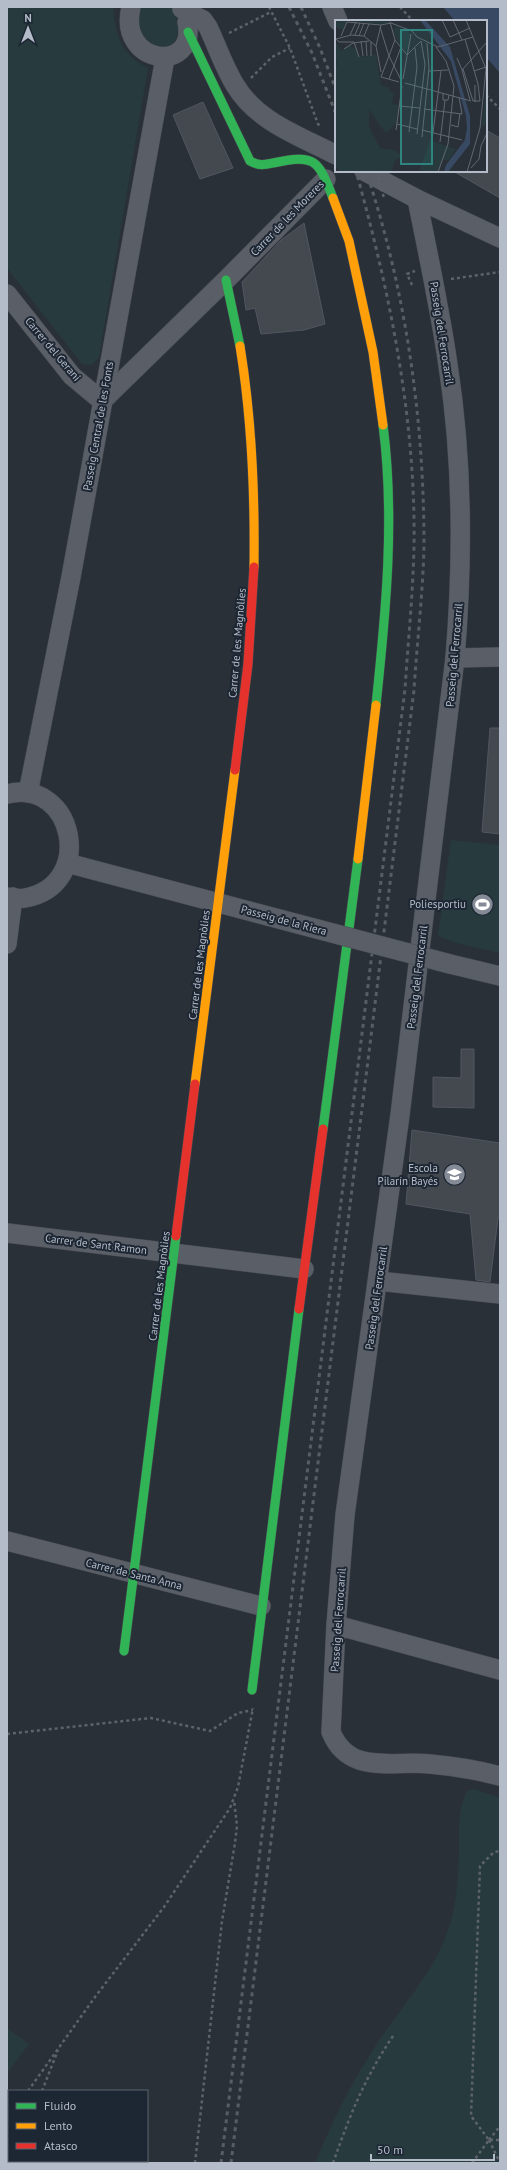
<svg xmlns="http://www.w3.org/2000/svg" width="507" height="2170" font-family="'PT Sans',sans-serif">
<rect width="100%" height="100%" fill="#2a3038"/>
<g fill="#273a3e">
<path d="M7,7H113C116,35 120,54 148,68L99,357L92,365L82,364L7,268Z"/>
<path d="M141,7H171C179,21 181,32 172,46L159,49C144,39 133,27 141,7Z"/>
<polygon points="451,840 500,845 500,953 456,943 438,936"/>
<path d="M475,1789L500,1798V2163H315C333,2120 352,2081 378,2042C401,2008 431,1975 446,1936C457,1909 458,1879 459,1850C459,1829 458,1809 467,1791Z"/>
<polygon points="7,2028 29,2044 7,2073"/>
</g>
<polygon fill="#384963" points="443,7 500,7 500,73 486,57 486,21 455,21"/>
<g fill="#444950" stroke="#52575f">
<polygon points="203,102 233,168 200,179 173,115"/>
<polygon points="486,130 500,138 500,198 453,171 486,171"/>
<polygon points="304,223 325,324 304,330 261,334 255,308 246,310 242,282 281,240"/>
<polygon points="490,728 500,728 500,834 482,832"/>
<polygon points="461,1049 474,1049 474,1108 433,1107 433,1077 461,1078"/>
<polygon points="412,1130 500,1143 500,1219 498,1218 490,1282 476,1280 470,1214 406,1204"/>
</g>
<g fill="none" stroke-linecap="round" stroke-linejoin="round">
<defs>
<g id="street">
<path d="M131,7C117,66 198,74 187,22"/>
<polyline points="332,7 338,21"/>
<path d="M182,9L203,20L208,27C217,46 224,67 235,85C257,122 300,136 336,155"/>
<polyline points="364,171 417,199 500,238"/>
<path d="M417,199C428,254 440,309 448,365C463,461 463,561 455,658L400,1115L345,1515L336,1625L331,1732C349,1776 393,1760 430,1764C454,1766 477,1770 500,1776"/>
<polyline points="7,294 72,376 102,401 226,280 326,179"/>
<polyline points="455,658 500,657"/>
<polyline points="28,793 71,577 165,58"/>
<path d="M7,794C74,777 97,885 25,898C20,899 13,898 7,897"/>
<polyline points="67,863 317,929"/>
<polyline points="7,944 13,897"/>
<polyline points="450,964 500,976"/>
<polyline points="7,1233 304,1269"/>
<polyline points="378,1281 500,1294"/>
<polyline points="7,1541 261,1606"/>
<polyline points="336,1625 500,1670"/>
</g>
<g id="fast">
<path d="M188,32L250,161C259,166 263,165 273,163C315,154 318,159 333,198"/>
<polyline points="226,280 240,346"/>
<path d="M376,705C386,611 395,518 383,425"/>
<polyline points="323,1129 358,859"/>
<polyline points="124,1651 176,1236"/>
<polyline points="252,1690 299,1309"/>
</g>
<g id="slow">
<polyline points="333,198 349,241 373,352 383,425"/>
<path d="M240,346C252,420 255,493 254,567"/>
<polyline points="358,859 376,705"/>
<polyline points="195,1084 235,770"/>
</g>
<g id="jam">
<polyline points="235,770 248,664 254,567"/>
<polyline points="176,1236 195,1084"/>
<polyline points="299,1309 323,1129"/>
</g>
</defs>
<use href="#street" stroke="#484c53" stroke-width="20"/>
<use href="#fast" stroke="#484c53" stroke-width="10"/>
<use href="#slow" stroke="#484c53" stroke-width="10"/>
<use href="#jam" stroke="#484c53" stroke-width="10"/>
<g stroke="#5d636a" stroke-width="2.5" stroke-dasharray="3 3" stroke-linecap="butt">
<polyline points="269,7 290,48 318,124 321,127"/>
<polyline points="400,7 413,21"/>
<polyline points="229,33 271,12"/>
<polyline points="251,78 272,57 290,48"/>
<polyline points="486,95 500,109"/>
<polyline points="451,279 500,272"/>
<polyline points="412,285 407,274 415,271"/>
<polyline points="7,1734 151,1718 210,1731 238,1713 253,1710"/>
<polyline points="28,2091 95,1997 164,1907 230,1808 238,1787 253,1708"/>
<polyline points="42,2091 58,2050"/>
<polyline points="7,2120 9,2118"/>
<polyline points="489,2140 500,2163"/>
<polyline points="489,2140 500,2126"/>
<polyline points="490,2140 500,2140"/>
<polyline points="11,2163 13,2161"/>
<polyline points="195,2163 222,1921 235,1843 237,1826 234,1800"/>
<path d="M333,2163C350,2115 364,2079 393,2036"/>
<polyline points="472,2163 489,2140 471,2116 480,1866 494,1852 500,1851"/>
</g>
<use href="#street" stroke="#5a5e66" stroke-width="19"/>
<use href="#fast" stroke="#30b455" stroke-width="9"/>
<use href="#slow" stroke="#ff9f0a" stroke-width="9"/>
<use href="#jam" stroke="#e5322d" stroke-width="9"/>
<g stroke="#595d64" stroke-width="3" stroke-dasharray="4 4" stroke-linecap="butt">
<polyline points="289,7 312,53 336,114"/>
<polyline points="301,7 320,48 336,90"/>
<path d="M221,2163L405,689C408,642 413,594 414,547C416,420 390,293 356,171"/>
<path d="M231,2163L414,690C417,642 423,593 424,545C424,419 406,291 366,171"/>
</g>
<defs>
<polyline id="street-bridge" points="317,929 450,964"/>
</defs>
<use href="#street-bridge" stroke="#484c53" stroke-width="20" stroke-linecap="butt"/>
<polyline stroke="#5d636a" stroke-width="2.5" stroke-dasharray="3 3" stroke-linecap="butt" points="376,171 384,198"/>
<use href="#street-bridge" stroke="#5a5e66" stroke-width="19"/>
</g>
<defs>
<symbol id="stadium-disc" viewBox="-11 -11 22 22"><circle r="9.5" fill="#848b96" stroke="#1d2633"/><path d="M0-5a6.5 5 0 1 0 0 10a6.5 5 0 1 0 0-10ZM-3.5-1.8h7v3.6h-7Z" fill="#fff"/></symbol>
<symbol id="school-disc" viewBox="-11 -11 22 22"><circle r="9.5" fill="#848b96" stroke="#1d2633"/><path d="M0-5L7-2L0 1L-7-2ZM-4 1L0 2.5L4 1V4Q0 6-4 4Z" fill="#fff"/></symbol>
</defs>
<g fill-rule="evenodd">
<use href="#stadium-disc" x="470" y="892" width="25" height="25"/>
<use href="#school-disc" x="442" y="1162" width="25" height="25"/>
</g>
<g text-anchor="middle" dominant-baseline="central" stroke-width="4" stroke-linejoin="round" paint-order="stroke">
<g font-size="11" fill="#b4bcc9" stroke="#1d2633">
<text transform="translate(287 218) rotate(-46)">Carrer de les Moreres</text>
<text transform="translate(442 333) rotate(81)">Passeig del Ferrocarril</text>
<text transform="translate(53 349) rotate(50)">Carrer del Gerani</text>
<text transform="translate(98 426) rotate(-80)">Passeig Central de les Fonts</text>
<text transform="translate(237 643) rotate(-85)">Carrer de les Magnòlies</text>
<text transform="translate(454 655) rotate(-85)">Passeig del Ferrocarril</text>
<text transform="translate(284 920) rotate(15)">Passeig de la Riera</text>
<text transform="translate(199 965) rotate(-83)">Carrer de les Magnòlies</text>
<text transform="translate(417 977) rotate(-83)">Passeig del Ferrocarril</text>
<text transform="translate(96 1244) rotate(7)">Carrer de Sant Ramon</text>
<text transform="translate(159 1286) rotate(-83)">Carrer de les Magnòlies</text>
<text transform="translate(376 1298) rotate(-82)">Passeig del Ferrocarril</text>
<text transform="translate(134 1574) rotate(14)">Carrer de Santa Anna</text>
<text transform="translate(338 1620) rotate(-86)">Passeig del Ferrocarril</text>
</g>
<g font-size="11" fill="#b4bcc9" stroke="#1d2633" text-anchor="end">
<text x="466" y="904">Poliesportiu</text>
<text x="438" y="1168">Escola<tspan x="438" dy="13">Pilarín Bayés</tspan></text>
</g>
</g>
<g transform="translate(335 20)">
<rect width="152" height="152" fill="#2a3038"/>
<path d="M2,0H55V2L46,4L12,1L8,10L0,6ZM61,6L73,11L75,14L72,33L62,20L58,11ZM2,23L6,31L15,25L17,28L21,27L24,37L41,35L46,65L54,68V71L59,73L57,84L64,85L61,103L51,113L47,108L34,89V107L45,128L59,130L68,136L60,140L56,152H4L0,146V45H3L0,39V26ZM152,57V99L149,107L147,106ZM95,120L121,129L114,140H107L102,152H84Z" fill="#273a3e"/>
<path d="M85,0H90L115,27L135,96V124L113,152H109L111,145L130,120L132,108L131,96L116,41Z" fill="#384963"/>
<path fill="none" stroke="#616872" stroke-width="1" d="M107,0L115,17L135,8M118,0L127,20M131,0L151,49L145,108L132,152M55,2L60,20L72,35L86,21M45,7L54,36L66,60M77,11L82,17L103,27L138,17M15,15L21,2M20,15L25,3M6,16L12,2L46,5M24,16L29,3M29,16L34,4M130,19L143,64L145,81H138M60,20L46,57L64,62M26,21L28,36M31,21L32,36M36,22V36M101,27L111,41L119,66L113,124L103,152M9,29L18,23L34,21M24,37L19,22H4L1,19L16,15L29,16L41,26M122,38L127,50L152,22M128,49L138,81M127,50L135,80M94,51L113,50M139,51L151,47M46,52L41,26L46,5L56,3L77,11M54,59L66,27M68,59L76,14M70,63L136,81M140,65V82M108,73V80H113L114,75M64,86L85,88M89,89L127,94L124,77M62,104L82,109M116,105L123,107L125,93M61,110L67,66M87,110L127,120M74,112L82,47L80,28M82,114L90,44L86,21M87,117L94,48L92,23M97,120L106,51M105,122L110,80M136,148L144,139L146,126L152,113"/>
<path fill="#308480" fill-opacity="0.15" stroke="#308480" stroke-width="2" d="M66,10H97V144H66Z"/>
<rect width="152" height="152" fill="none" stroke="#b4bcc9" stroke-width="2"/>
</g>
<rect width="507" height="2170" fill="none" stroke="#b4bcc9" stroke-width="16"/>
<rect x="8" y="2090" width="140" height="72" fill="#1d2633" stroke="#59626f"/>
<rect x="16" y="2103" width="20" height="6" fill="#30b455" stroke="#59626f"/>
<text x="44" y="2110" font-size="12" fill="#b4bcc9">Fluido</text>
<rect x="16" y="2123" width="20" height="6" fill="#ff9f0a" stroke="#59626f"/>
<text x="44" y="2130" font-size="12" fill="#b4bcc9">Lento</text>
<rect x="16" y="2143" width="20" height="6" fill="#e5322d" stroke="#59626f"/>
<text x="44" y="2150" font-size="12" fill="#b4bcc9">Atasco</text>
<g transform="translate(28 28)" stroke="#1d2633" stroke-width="3" paint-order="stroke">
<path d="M0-3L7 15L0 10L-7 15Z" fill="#b4bcc9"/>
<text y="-6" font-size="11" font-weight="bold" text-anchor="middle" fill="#b4bcc9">N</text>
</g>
<path d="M371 2154v6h123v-6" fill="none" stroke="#b4bcc9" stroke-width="2"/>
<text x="377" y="2154" font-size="12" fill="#b4bcc9" stroke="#1d2633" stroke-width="3" paint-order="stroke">50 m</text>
</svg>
